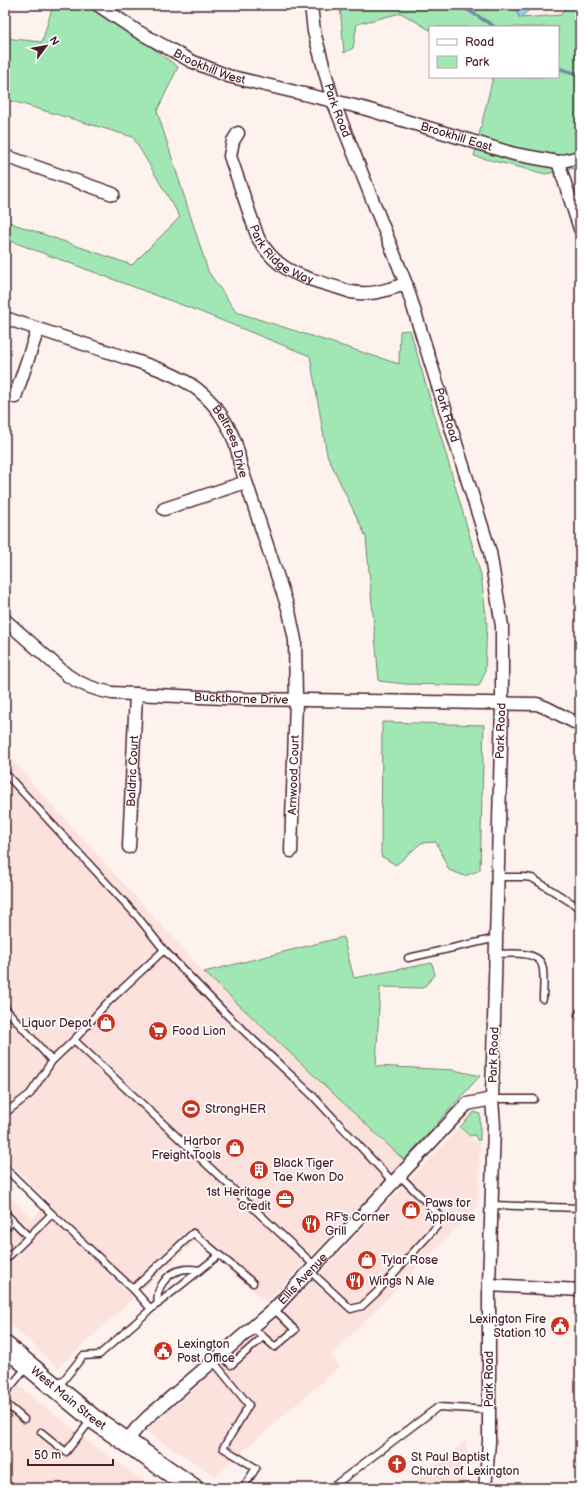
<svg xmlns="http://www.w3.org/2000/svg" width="585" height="1493" font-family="'Balsamiq Sans',sans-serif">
<rect width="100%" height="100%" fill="#fef2ef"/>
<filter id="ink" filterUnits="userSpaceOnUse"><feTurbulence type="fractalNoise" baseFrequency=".025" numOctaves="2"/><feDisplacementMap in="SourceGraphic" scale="8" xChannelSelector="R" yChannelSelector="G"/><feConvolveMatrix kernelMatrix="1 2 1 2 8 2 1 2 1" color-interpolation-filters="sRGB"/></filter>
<g filter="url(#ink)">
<g fill="#fce2dc">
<polygon points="5,753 204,972 404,1160 266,1302 195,1241 58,1368 5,1319 5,1192 32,1219 49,1202 5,1159"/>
<polygon points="460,1127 474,1141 480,1140 478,1206 331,1355 340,1366 215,1476 145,1431 283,1312"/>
<polygon points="5,1375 100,1450 154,1488 9,1488 5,1485"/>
<polygon points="467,1440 465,1488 407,1488"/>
</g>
<g fill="#a1e7b4" stroke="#768370">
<polygon points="53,5 117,5 112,18 178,67 157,111 208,271 236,312 399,364 400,331 410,330 481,575 487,624 485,672 479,686 405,684 379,681 366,537 327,455 310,356 198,311 5,239 5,221 132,265 180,217 133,137 5,99 5,38 42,42"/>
<polygon points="340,5 513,5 520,18 561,15 567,5 580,5 580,167 546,174 474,156 493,77 558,77 558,27 430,27 430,30 401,13 357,24 353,48 344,53"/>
<polygon points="382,722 484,725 480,870 465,876 449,870 436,842 421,843 396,865 381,856"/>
<polygon points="343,937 354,978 432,963 435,975 423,988 380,987 376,1066 454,1070 480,1076 404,1160 204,972"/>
<polygon points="474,1112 480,1114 480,1140 477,1140 475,1135 470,1136 460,1127"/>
</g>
<polygon fill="#8bd5ec" stroke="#718c9f" points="513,5 535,5 520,18"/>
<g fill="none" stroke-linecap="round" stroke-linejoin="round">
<g stroke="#718c9f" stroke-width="3.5">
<polyline points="460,5 495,27"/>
<polyline points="558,68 580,75"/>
</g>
<defs>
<g id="service">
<polyline points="5,773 137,916 164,950 228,1016 312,1095 394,1183"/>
<polyline points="498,877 524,877 532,878 580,908"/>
<path d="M496,954C508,954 537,950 542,965C545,974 543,989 543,999"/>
<polyline points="408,958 497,938"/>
<polyline points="5,1008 52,1061"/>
<polyline points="578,1015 580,1012"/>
<polyline points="74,1040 315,1266"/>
<polyline points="492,1099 534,1099"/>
<polyline points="5,1113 30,1094 52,1061 74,1040 106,1004 164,950"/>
<polyline points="5,1168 52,1214"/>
<polyline points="491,1205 580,1208"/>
<polyline points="5,1213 29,1237"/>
<polyline points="5,1229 13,1221"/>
<polyline points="5,1260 52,1214 133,1289 193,1233 253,1283"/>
<polyline points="310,1271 351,1309 362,1306 376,1293 437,1226 440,1216 400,1176"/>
<polyline points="133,1289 151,1309"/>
<path d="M158,1304C155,1290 166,1273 181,1270C187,1268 194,1269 200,1270"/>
<polyline points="253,1328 275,1347 295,1330 274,1309"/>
<polyline points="222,1355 231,1365 263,1337"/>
<polyline points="213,1361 249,1405 223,1448 256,1468 243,1488"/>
<polyline points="58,1387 83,1356 99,1355 151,1309 219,1255"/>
<polyline points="5,1393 27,1367"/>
<polyline points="5,1403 24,1419"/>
<polyline points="41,1432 66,1452 91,1420"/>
<polyline points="331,1488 438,1407 489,1410"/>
</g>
<g id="minor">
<path id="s1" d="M98,5L137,31L191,61L228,76L363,108L514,154L558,162L580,157"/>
<path id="s2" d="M311,5L314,32L333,101L406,284L490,552L502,626V704L492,1099L494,1126L489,1285V1442L485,1488"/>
<path id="s3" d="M238,133L233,141L230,156L258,238C281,278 311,278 351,292C373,296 385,290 406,284"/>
<polyline points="5,156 113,194"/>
<polyline points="558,162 580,229"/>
<path id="s4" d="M5,318C41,330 77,342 112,353C140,363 173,371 197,389C219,406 237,436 240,464L289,611L295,640L296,700L291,851"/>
<polyline points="15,397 38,329"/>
<polyline points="164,509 246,482"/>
<path id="s5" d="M5,620L67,675C81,685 96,690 112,693L245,699L537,704L547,708L580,725"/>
<path id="s6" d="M129,847L136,694"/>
<polyline points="489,1285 580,1290"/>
<path id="s7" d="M126,1442L137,1428L148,1417L274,1309L467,1104L492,1099"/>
</g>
<g id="primary">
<path id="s8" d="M5,1346L92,1418L193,1488"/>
</g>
</defs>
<use href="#service" stroke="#4a1f2b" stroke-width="9"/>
<use href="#minor" stroke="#4a1f2b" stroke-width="15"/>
<use href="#primary" stroke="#4a1f2b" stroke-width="22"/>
<use href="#service" stroke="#fff" stroke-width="6"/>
<use href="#minor" stroke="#fff" stroke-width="12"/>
<use href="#primary" stroke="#fff" stroke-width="19"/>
</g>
</g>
<defs>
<symbol id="shop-disc" viewBox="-11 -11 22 22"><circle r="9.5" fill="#c8321e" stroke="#fff"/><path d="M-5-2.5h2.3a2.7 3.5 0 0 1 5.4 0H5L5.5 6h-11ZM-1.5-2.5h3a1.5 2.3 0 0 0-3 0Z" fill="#fff"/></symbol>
<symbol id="supermarket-disc" viewBox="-11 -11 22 22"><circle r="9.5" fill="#c8321e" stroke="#fff"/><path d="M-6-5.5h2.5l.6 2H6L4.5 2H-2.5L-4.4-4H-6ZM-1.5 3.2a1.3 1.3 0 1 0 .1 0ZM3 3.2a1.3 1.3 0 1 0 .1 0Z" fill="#fff"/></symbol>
<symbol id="stadium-disc" viewBox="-11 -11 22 22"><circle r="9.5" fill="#c8321e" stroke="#fff"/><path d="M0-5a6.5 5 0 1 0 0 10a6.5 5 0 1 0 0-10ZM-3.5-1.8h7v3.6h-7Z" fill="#fff"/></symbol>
<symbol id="building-disc" viewBox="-11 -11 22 22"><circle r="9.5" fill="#c8321e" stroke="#fff"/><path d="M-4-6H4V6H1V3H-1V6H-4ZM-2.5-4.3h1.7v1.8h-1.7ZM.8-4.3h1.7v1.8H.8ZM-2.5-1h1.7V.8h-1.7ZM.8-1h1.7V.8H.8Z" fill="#fff"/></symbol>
<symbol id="office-disc" viewBox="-11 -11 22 22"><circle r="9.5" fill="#c8321e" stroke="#fff"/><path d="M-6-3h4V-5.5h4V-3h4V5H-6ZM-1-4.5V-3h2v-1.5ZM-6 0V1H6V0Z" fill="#fff"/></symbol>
<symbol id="restaurant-disc" viewBox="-11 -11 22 22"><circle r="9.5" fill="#c8321e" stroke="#fff"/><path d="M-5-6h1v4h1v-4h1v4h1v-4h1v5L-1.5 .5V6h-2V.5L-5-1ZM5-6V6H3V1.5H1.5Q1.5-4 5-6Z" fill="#fff"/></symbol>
<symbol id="civic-disc" viewBox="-11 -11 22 22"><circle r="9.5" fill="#c8321e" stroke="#fff"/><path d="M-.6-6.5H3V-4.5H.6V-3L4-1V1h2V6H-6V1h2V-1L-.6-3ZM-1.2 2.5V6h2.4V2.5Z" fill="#fff"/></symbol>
<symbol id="church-disc" viewBox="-11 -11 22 22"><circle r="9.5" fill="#c8321e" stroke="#fff"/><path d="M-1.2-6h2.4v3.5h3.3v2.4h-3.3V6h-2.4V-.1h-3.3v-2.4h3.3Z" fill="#fff"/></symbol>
</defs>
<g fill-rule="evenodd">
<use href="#shop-disc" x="95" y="1012" width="22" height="22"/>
<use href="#supermarket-disc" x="147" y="1020" width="22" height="22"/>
<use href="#stadium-disc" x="180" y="1098" width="22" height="22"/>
<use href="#shop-disc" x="224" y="1137" width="22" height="22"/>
<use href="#building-disc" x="248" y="1159" width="22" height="22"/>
<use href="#office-disc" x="274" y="1188" width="22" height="22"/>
<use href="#shop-disc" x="400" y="1199" width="22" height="22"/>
<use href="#restaurant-disc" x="300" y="1213" width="22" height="22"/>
<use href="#shop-disc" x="356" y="1249" width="22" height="22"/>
<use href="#restaurant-disc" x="344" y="1270" width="22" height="22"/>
<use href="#civic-disc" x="549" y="1315" width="22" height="22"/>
<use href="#civic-disc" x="152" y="1340" width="22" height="22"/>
<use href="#church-disc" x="386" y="1453" width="22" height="22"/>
</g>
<g text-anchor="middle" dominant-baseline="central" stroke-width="3.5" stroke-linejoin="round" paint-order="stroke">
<g font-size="12" fill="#4a1f2b" stroke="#fff">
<text stroke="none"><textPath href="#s1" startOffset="128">Brookhill West</textPath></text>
<text stroke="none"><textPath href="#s2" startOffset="109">Park Road</textPath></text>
<text stroke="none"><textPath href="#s1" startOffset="385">Brookhill East</textPath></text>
<text stroke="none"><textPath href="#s3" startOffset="140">Park Ridge Way</textPath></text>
<text stroke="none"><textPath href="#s2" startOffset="433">Park Road</textPath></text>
<text stroke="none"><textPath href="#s4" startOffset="269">Beltrees Drive</textPath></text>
<text stroke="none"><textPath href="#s5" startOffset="261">Buckthorne Drive</textPath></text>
<text transform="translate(501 731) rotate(-88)">Park Road</text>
<text stroke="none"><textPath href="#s6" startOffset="76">Baldric Court</textPath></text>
<text transform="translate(294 775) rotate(-88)">Arnwood Court</text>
<text transform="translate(494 1055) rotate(-88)">Park Road</text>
<text stroke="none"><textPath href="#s7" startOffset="241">Ellis Avenue</textPath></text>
<text transform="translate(489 1379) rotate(-90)">Park Road</text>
<text stroke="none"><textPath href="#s8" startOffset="82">West Main Street</textPath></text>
</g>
<g font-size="12" fill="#4a1f2b" stroke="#fff" text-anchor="start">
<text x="92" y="1023" text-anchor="end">Liquor Depot</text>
<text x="172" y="1031">Food Lion</text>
<text x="205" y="1109">StrongHER</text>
<text x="221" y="1141" text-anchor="end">Harbor<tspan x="221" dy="14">Freight Tools</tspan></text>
<text x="273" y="1163">Black Tiger<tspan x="273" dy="14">Tae Kwon Do</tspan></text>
<text x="271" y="1192" text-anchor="end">1st Heritage<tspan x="271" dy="14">Credit</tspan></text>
<text x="425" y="1203">Paws for<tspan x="425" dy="14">Applause</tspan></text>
<text x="325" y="1217">RF's Corner<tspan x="325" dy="14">Grill</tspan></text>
<text x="381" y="1260">Tylar Rose</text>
<text x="369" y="1281">Wings N Ale</text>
<text x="546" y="1319" text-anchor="end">Lexington Fire<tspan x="546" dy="14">Station 10</tspan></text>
<text x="177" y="1344">Lexington<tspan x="177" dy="14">Post Office</tspan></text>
<text x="411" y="1457">St Paul Baptist<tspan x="411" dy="14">Church of Lexington</tspan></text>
</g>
</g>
<rect width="585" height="1493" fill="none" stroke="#fff" stroke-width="20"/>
<rect x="10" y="10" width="565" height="1473" fill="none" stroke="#4a1f2b" stroke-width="1.5" filter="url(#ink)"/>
<rect x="429" y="26" width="130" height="52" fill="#ffffff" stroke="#b7a5aa"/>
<rect x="437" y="39" width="20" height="6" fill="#ffffff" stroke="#b7a5aa"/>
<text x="465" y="46" font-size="12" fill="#4a1f2b">Road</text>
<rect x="437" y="56" width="20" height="12" fill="#a1e7b4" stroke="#b7a5aa"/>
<text x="465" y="66" font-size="12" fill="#4a1f2b">Park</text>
<g transform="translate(46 46) rotate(58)" stroke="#ffffff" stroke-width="3" paint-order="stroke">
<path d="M0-3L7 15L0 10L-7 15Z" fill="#4a1f2b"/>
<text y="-6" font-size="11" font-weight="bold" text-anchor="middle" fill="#4a1f2b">N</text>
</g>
<path d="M28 1459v6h85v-6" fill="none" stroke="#4a1f2b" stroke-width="2"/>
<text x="34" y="1459" font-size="12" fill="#4a1f2b" stroke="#ffffff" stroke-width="3" paint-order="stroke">50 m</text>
</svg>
